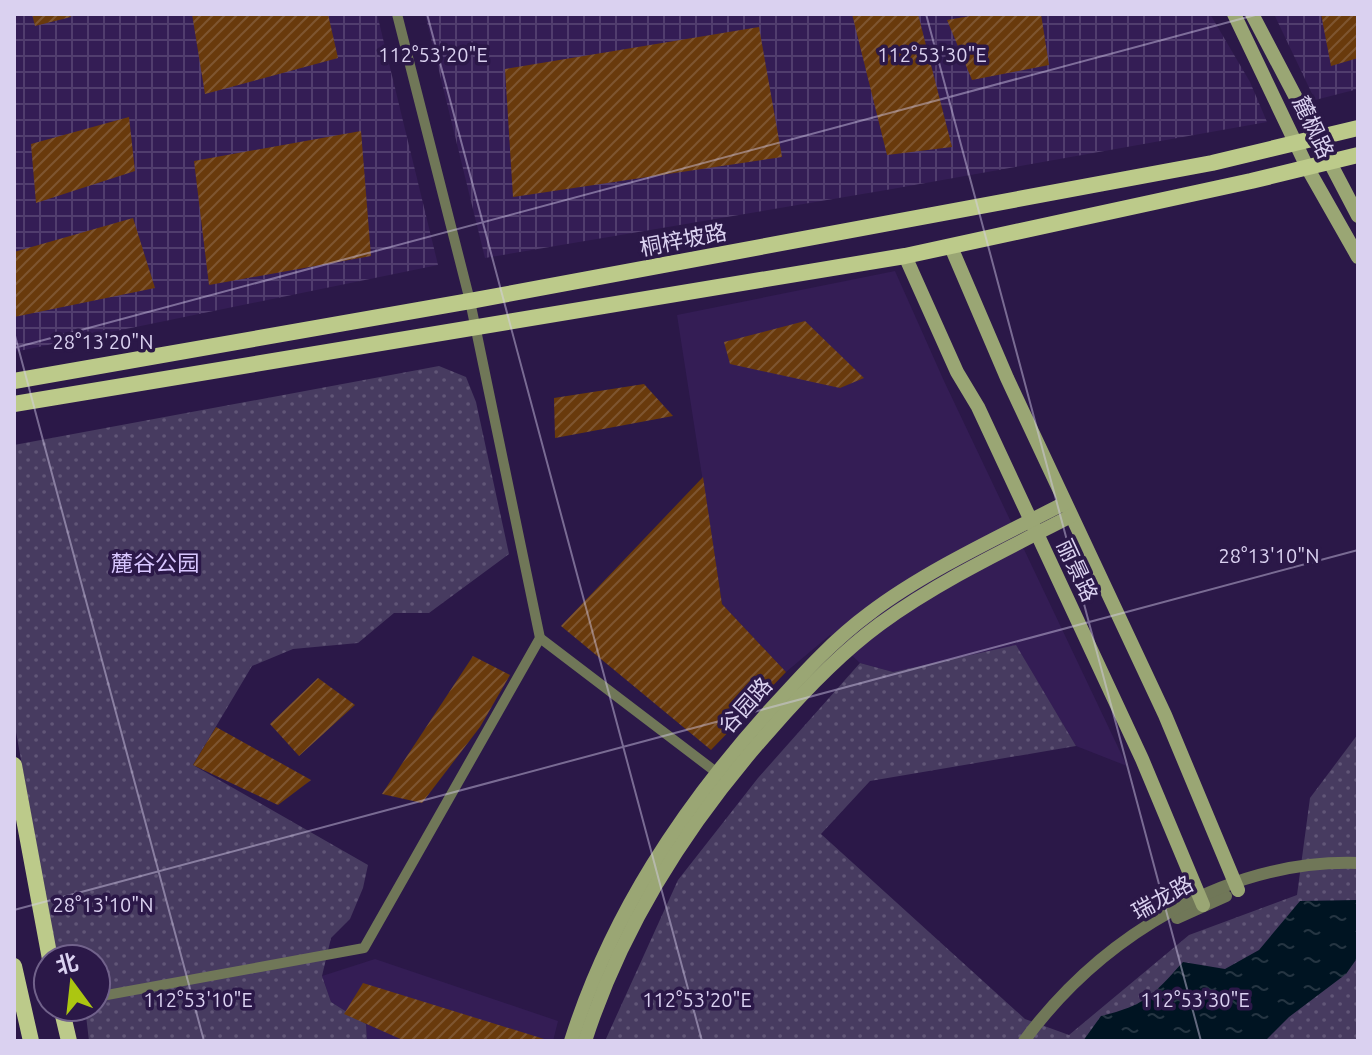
<svg xmlns="http://www.w3.org/2000/svg" width="1372" height="1055" font-family="Ubuntu,'Noto Sans SC',sans-serif">
<defs>
<pattern id="industrial-grid" width="8" height="8" patternUnits="userSpaceOnUse" patternTransform="scale(2)"><rect width="8" height="8" fill="#341d55"/><path d="M0 4h8M4 0v8" fill="none" stroke="#513d6e"/></pattern>
<pattern id="grass-dots" width="8" height="8" patternUnits="userSpaceOnUse" patternTransform="scale(2)"><rect width="8" height="8" fill="#473b60"/><path d="M2 2h.1M6 6h.1" fill="none" stroke="#615677" stroke-width="1.8" stroke-linecap="round"/></pattern>
<pattern id="water-ripples" width="26" height="14" patternUnits="userSpaceOnUse" patternTransform="scale(2)"><rect width="26" height="14" fill="#001422"/><path d="M2 4q2-2 4 0t4 0M15 11q2-2 4 0t4 0" fill="none" stroke="#253542"/></pattern>
<pattern id="building-hatch" width="6" height="6" patternUnits="userSpaceOnUse" patternTransform="scale(2)"><rect width="6" height="6" fill="#693a0c"/><path d="M-1 1l2-2M0 6l6-6M5 7l2-2" fill="none" stroke="#7e5530"/></pattern>
</defs>
<rect width="100%" height="100%" fill="#2b1848"/>
<g fill="#341d55">
<polygon points="895,271 944,381 1127,766 1076,746 1016,646 893,672 860,663 830,635 786,672 722,604 677,315"/>
<polygon points="375,959 558,1021 553,1041 367,1041 366,1024 331,1002 322,976"/>
</g>
<g fill="url(#industrial-grid)">
<polygon points="14,14 377,14 438,265 14,352"/>
<polygon points="425,14 1210,14 1250,82 1267,122 892,189 485,258"/>
<polygon points="1274,14 1358,14 1358,89 1315,100"/>
</g>
<g fill="url(#grass-dots)">
<polygon points="439,366 466,377 476,402 509,554 429,613 394,613 358,643 293,649 252,666 193,765 368,865 363,888 350,919 331,938 322,976 331,1002 366,1024 367,1041 89,1041 85,1007 96,1007 96,959 57,958 14,721 14,445"/>
<polygon points="1016,645 1076,746 870,781 821,834 1025,1019 1069,1035 1189,935 1297,895 1310,798 1358,734 1358,1041 605,1041 678,880 758,778 860,663 893,672"/>
</g>
<path fill="url(#water-ripples)" d="M1358,900V957L1346,974L1289,1017L1265,1041H1083L1101,1016C1146,1005 1152,996 1183,962L1225,969L1259,950L1300,901Z"/>
<g fill="url(#building-hatch)">
<polygon points="32,14 70,14 71,17 35,26"/>
<polygon points="192,14 328,14 338,58 205,94"/>
<polygon points="852,14 918,14 952,147 887,155"/>
<polygon points="982,14 1041,14 1049,65 972,80 947,20"/>
<polygon points="1321,14 1358,14 1358,58 1331,66"/>
<polygon points="759,27 782,157 513,197 505,69"/>
<polygon points="129,117 135,171 36,203 31,144"/>
<polygon points="361,131 371,256 209,285 194,161"/>
<polygon points="133,218 155,288 14,317 14,252"/>
<polygon points="805,321 864,378 840,388 730,364 724,342"/>
<polygon points="644,384 673,416 555,438 554,398"/>
<polygon points="703,477 722,604 786,672 711,750 561,626"/>
<polygon points="473,656 510,675 480,727 422,803 382,794"/>
<polygon points="318,678 355,705 299,756 270,724"/>
<polygon points="216,727 286,766 311,780 278,805 193,765"/>
<polygon points="363,983 544,1039 544,1041 405,1041 344,1014"/>
</g>
<g fill="none" stroke-linecap="round" stroke-linejoin="round">
<g stroke="#707758" stroke-width="10">
<polyline points="540,638 716,772"/>
<polyline points="96,997 364,948 540,638 470,301 397,14"/>
</g>
<g stroke="#707758" stroke-width="12">
<polyline points="1177,918 1226,896"/>
<path d="M1024,1041C1100,938 1226,859 1358,863"/>
</g>
<g stroke="#9aa674" stroke-width="14">
<polyline points="1234,14 1308,169 1358,257"/>
<polyline points="1252,14 1358,216"/>
<polyline points="951,247 1007,378 1165,715 1238,890"/>
<polyline points="905,256 957,372 978,407 1142,759 1203,905"/>
<path d="M571,1041C611,915 682,808 770,710C801,676 832,641 870,613C925,571 1003,535 1065,503"/>
<path d="M585,1041C623,923 689,821 771,729C804,691 839,654 880,624C939,581 1007,549 1071,516"/>
</g>
<g stroke="#bcca8a" stroke-width="16">
<polyline points="14,381 470,301 1212,163 1358,128"/>
<polyline points="14,404 905,256 1251,181 1358,155"/>
<polyline points="14,765 50,959"/>
<polyline points="14,966 31,1041"/>
<polyline points="61,1007 69,1041"/>
</g>
</g>
<path fill="none" stroke="#dad1f0" stroke-width="2" stroke-opacity="0.45" d="M427,14L702,1041M926,14L1201,1041M14,332L204,1041M14,348L1259,14M14,910L1358,550"/>
<g text-anchor="middle" dominant-baseline="central" stroke-width="7" stroke-linejoin="round" paint-order="stroke">
<g font-size="22" fill="#dad1f0" stroke="#2b1848">
<text transform="translate(1314 127) rotate(65)">麓枫路</text>
<text transform="translate(683 239) rotate(-11)">桐梓坡路</text>
<text transform="translate(1078 570) rotate(65)">丽景路</text>
<text transform="translate(745 705) rotate(-48)">谷园路</text>
<text transform="translate(1162 897) rotate(-29)">瑞龙路</text>
</g>
<g font-size="22" fill="#d8c6ff" stroke="#2b1848">
<text x="155" y="562">麓谷公园</text>
</g>
</g>
<g font-size="20" text-anchor="middle" fill="#dad1f0" stroke="#2b1848" stroke-width="7" stroke-linejoin="round" paint-order="stroke">
<text x="433" y="62">112°53'20"E</text>
<text x="932" y="62">112°53'30"E</text>
<text x="103" y="349">28°13'20"N</text>
<text x="1269" y="563">28°13'10"N</text>
<text x="103" y="912">28°13'10"N</text>
<text x="198" y="1007">112°53'10"E</text>
<text x="697" y="1007">112°53'20"E</text>
<text x="1195" y="1007">112°53'30"E</text>
</g>
<rect width="1372" height="1055" fill="none" stroke="#dad1f0" stroke-width="32"/>
<g transform="translate(72 983) rotate(345)"><circle r="38" fill="#2b1848" stroke="#71628b" stroke-width="2"/>
<path d="M0-6L14 30L0 20L-14 30Z" fill="#acc611"/>
<text y="-12" font-size="22" font-weight="bold" text-anchor="middle" fill="#dad1f0">北</text>
</g>
</svg>
